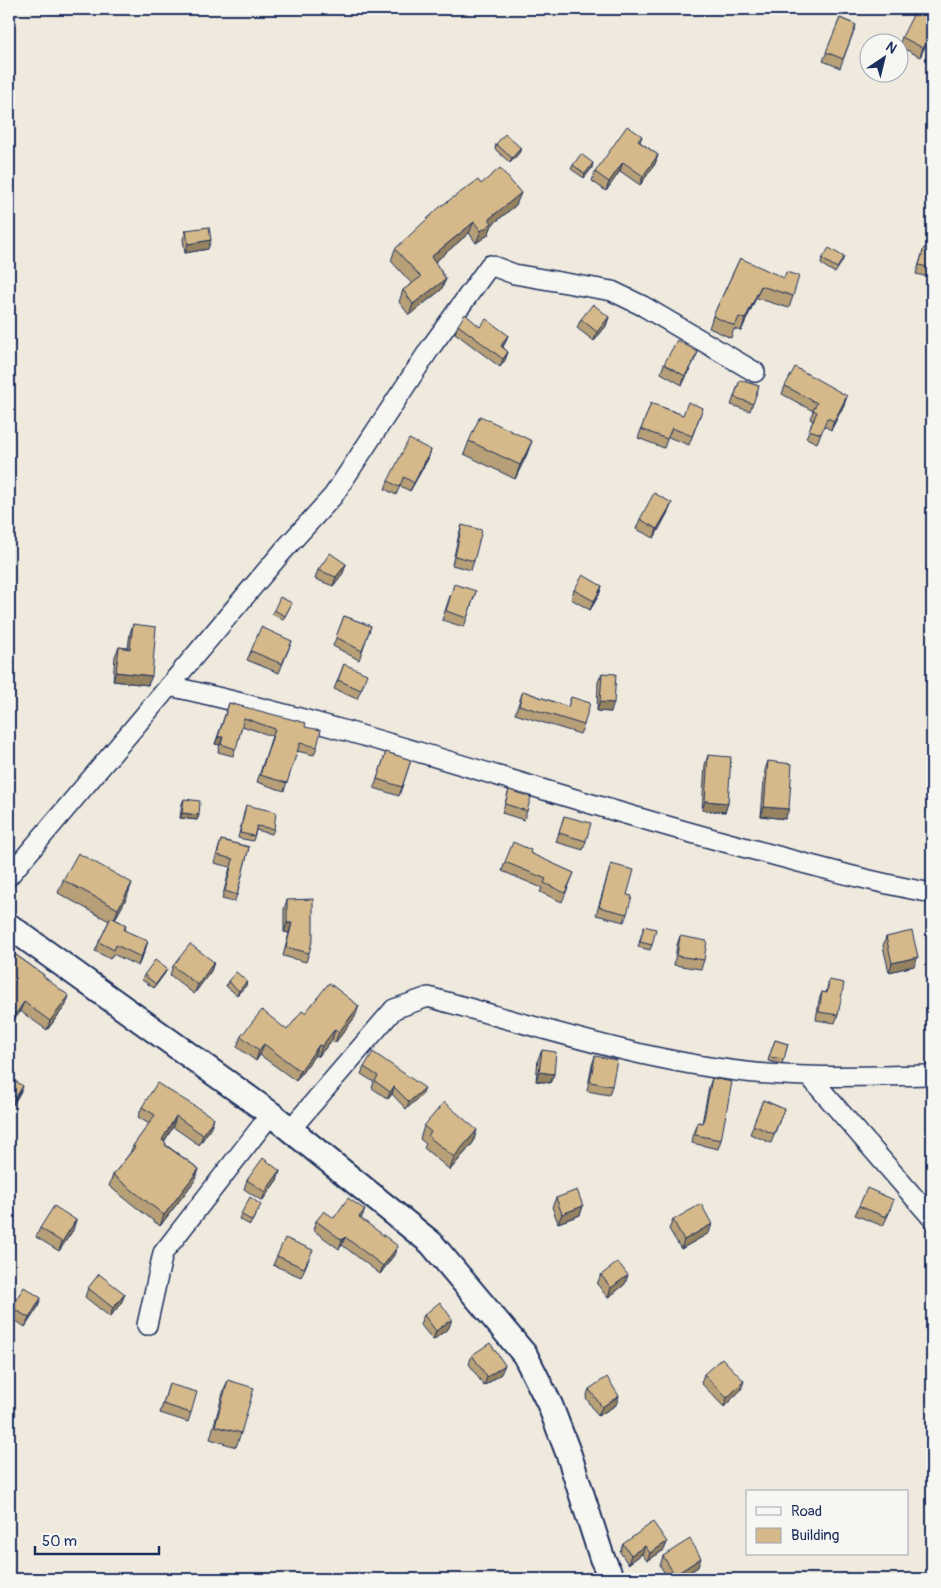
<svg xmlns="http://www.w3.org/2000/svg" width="941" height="1588" font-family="Pangolin,sans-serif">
<rect width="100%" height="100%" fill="#efeadd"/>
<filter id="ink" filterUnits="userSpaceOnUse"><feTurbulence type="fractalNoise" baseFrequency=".02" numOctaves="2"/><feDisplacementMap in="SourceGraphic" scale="10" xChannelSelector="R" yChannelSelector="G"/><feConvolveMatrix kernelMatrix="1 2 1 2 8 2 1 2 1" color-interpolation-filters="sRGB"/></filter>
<g filter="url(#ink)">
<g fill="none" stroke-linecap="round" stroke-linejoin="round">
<defs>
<g id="minor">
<path d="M169,686C371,730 566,802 766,853C821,868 876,883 932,893"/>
<polyline points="9,876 283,551 333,496 431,347 490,265 514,274 612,291 643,306 755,372"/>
<polyline points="810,1077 932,1218"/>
<path d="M289,1131L394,1009L428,997C533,1025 638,1060 746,1072C808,1079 870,1076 932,1075"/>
<polyline points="147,1325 163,1253 271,1114"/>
</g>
<polyline id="tertiary" points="9,926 271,1114 431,1243 525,1355 550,1405 569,1455 602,1558 612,1579"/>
</defs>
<use href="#minor" stroke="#1b2f5e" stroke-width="22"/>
<use href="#tertiary" stroke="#1b2f5e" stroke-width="28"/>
<use href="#minor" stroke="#f6f6f2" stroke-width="19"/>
<use href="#tertiary" stroke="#f6f6f2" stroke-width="24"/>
</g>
<g fill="#b79f77" stroke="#1b2f5e">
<polygon points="932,9 932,31 920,57 899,46 902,37"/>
<polygon points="840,18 856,25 840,68 823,61"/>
<polygon points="642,136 640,142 658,155 655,164 640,185 620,171 606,191 592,181 595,172"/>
<polygon points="496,144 521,148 519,153 510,163 495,149"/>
<polygon points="573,165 592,168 584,178 571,169"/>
<polygon points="481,184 516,205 492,225 488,235 476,243 469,233 435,262 446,279 441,290 409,315 399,302 403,290 412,284 391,261 395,249"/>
<polygon points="186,230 208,249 185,253 183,239"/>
<polygon points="924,248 932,250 932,278 916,274"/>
<polygon points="844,257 842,262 835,273 821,264 822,259"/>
<polygon points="740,258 793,296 789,308 756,298 741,331 734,329 731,338 709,328 713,316"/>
<polygon points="609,317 606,326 594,341 577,328 581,319"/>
<polygon points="458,325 480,327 508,335 505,343 503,347 508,352 505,360 500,367 455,333"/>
<polygon points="694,361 682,385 661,373 664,364"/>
<polygon points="740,380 759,386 750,411 731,405"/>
<polygon points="785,386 847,396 844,405 831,430 824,426 817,443 806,438 813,421 810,419 813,411 782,394"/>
<polygon points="651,403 683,415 703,408 689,445 668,437 664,448 638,438"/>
<polygon points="469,441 527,454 515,479 464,454"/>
<polygon points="431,450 428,459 410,491 400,486 396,495 385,489 388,481"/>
<polygon points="672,503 668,512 654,538 636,529 640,519"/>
<polygon points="462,525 474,561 471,570 452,565 459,534"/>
<polygon points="346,564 343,573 333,586 315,579 318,570"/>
<polygon points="602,586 599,595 590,610 571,599 574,590"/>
<polygon points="476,591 464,627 442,620 451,593"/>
<polygon points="292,603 283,620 272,614 274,610"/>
<polygon points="344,616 371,626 359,660 333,646"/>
<polygon points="133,624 148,685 113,681 115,656 119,647 128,648 130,633"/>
<polygon points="292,641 279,673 247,660 251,651"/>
<polygon points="344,664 364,683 357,699 334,689"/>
<polygon points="602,673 611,712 597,711 598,682"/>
<polygon points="523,691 568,707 571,697 584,725 580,734 515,714"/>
<polygon points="229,703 305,727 317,747 314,755 297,751 284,791 257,782 272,736 242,726 233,756 218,752 220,745 215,744"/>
<polygon points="386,752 411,760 399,796 374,788"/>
<polygon points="708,755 728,803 725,812 702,810 705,765"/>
<polygon points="768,761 785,819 761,816 765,770"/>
<polygon points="509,790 527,811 524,820 502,813"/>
<polygon points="184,799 199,815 197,820 180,818 182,803"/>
<polygon points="246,805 274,829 272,834 256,830 253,841 238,838"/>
<polygon points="564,816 586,841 583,850 556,842"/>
<polygon points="221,840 249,847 237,895 234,902 222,899 230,867 214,863"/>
<polygon points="530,854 574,873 562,902 540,892 542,888 502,871 505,862"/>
<polygon points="611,864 627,895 627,914 624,922 596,915"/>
<polygon points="63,880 127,897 115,919 126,925 125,931 148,941 138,966 113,954 110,959 95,951 99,942 109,921 58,893"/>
<polygon points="287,900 309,953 306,962 283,956 289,933 284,932 284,909"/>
<polygon points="644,926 652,945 650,950 638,947"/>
<polygon points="680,936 704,960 701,969 674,965 677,945"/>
<polygon points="886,937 914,966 889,972 883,946"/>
<polygon points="9,950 44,975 43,977 66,1005 47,1030 20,1011 12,1023 9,1020"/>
<polygon points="214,962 211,971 194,994 170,975 173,966"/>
<polygon points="165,973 154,988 142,980 144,975"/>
<polygon points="829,980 838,1015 835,1023 816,1020 819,1000 822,992 826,993"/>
<polygon points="228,981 246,986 237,995 226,986"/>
<polygon points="932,1000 932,1015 927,1011 930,1002"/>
<polygon points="305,1013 355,1017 335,1043 332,1040 318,1057 315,1055 296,1081 260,1055 256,1061 237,1047 241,1036 287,1030"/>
<polygon points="775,1040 788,1044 782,1064 768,1061"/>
<polygon points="542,1050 554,1074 550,1083 536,1081 538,1059"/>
<polygon points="595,1056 612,1086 609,1095 587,1091 592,1065"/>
<polygon points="364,1067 422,1095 406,1109 392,1094 388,1099 372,1088 374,1082 361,1074"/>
<polygon points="712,1078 721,1140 718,1149 692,1143 694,1131 698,1122 702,1123 709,1087"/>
<polygon points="9,1081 23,1086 21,1091 13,1105 9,1103"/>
<polygon points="763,1100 784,1109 771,1143 750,1134"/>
<polygon points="142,1107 214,1118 210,1129 199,1145 173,1127 164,1142 166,1145 199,1169 195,1180 160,1226 109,1186 113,1175 130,1153 133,1146 149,1124 138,1117"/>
<polygon points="424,1126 473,1143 450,1170 424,1148 426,1144 420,1139"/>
<polygon points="280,1171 277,1180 262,1201 244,1189 247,1180"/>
<polygon points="556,1198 583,1206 580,1215 558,1223 552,1207"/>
<polygon points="859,1206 891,1209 883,1226 855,1215"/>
<polygon points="259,1209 250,1225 239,1219 241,1214"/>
<polygon points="334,1218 361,1219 394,1255 380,1274 342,1245 339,1249 313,1230 316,1221"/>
<polygon points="673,1220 709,1233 681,1249 669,1229"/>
<polygon points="40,1228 73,1230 59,1251 36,1237"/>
<polygon points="277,1256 309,1259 301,1277 273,1265"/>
<polygon points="601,1275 625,1284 608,1298 597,1284"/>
<polygon points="88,1288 125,1294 121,1303 110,1317 85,1297"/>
<polygon points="11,1307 38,1307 25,1327 9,1316"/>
<polygon points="424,1315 449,1328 433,1340 420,1324"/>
<polygon points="472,1355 501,1374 484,1386 469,1364"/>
<polygon points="704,1374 741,1390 724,1407 701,1383"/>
<polygon points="228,1380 241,1433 236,1447 210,1439 223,1393"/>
<polygon points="169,1384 191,1413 188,1422 160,1413"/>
<polygon points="589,1389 616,1405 598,1416 586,1398"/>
<polygon points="667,1542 664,1550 647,1561 642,1554 628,1564 620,1552 623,1544"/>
<polygon points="663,1556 698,1567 679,1579 669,1579 660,1566"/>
</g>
<g fill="#958261" stroke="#1b2f5e">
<polygon points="932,29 932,31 920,57 923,48"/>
<polygon points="521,148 519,153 510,163 512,158"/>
<polygon points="658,155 655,164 640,185 643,176"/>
<polygon points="623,162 620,171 606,191 609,182"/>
<polygon points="593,163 592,168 584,178 585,174"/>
<polygon points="521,193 516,205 492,225 488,235 476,243 481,231 489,219"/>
<polygon points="474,222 469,233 427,269 431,257"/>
<polygon points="211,240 208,249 185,253 188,244"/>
<polygon points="446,279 441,290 409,315 413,304"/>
<polygon points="761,286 756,298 741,331 745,319"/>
<polygon points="609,317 606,326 594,341 597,332"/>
<polygon points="508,335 505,343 498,354 501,346"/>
<polygon points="508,352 505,360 500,367 503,359"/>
<polygon points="698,352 694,361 682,385 685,376"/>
<polygon points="847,396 844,405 831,430 834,421"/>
<polygon points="532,441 527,454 515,479 520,465"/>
<polygon points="431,450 428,459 410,491 414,483"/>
<polygon points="672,503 668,512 654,538 657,529"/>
<polygon points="346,564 343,573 333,586 336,577"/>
<polygon points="602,586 599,595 590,610 594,601"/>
<polygon points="116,672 152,676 148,685 113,681"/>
<polygon points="600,702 614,703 611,712 597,711"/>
<polygon points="218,737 223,737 220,745 215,744"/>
<polygon points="705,801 728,803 725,812 702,810"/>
<polygon points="764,807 789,809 785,819 761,816"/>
<polygon points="182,813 199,815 197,820 180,818"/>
<polygon points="132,883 127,897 113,923 118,909"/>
<polygon points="287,923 292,923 289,933 284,932"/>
<polygon points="148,941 145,951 138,966 141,957"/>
<polygon points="918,957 914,966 889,972 892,963"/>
<polygon points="214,962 211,971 194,994 198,985"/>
<polygon points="167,969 165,973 154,988 156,984"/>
<polygon points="247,981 246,986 237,995 239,991"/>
<polygon points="69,996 66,1005 47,1030 50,1021"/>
<polygon points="24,1002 20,1011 12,1023 16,1014"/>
<polygon points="359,1006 355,1017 335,1043 339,1032"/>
<polygon points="335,1029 332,1040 318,1057 322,1046"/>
<polygon points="264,1044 260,1055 256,1061 259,1050"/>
<polygon points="319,1045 315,1055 296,1081 300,1071"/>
<polygon points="539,1072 554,1074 550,1083 536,1081"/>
<polygon points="23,1086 21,1091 13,1105 14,1100"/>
<polygon points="394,1087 392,1094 388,1099 390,1092"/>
<polygon points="425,1088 422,1095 406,1109 409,1102"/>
<polygon points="176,1116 173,1127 158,1151 162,1140"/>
<polygon points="214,1118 210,1129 199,1145 203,1135"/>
<polygon points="477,1130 473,1143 450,1170 454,1157"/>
<polygon points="199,1169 195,1180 160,1226 164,1215"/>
<polygon points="280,1171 277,1180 262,1201 265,1192"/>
<polygon points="583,1206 580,1215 558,1223 562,1214"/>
<polygon points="365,1210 361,1219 359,1217"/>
<polygon points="76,1220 73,1230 59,1251 62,1242"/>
<polygon points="712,1224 709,1233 681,1249 684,1240"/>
<polygon points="345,1237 342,1245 339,1249 342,1240"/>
<polygon points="398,1246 394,1255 380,1274 383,1266"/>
<polygon points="628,1275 625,1284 608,1298 611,1288"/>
<polygon points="125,1294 121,1303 110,1317 113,1308"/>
<polygon points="41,1298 38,1307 25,1327 29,1318"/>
<polygon points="452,1319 449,1328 433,1340 436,1331"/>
<polygon points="505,1365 501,1374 484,1386 487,1377"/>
<polygon points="744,1381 741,1390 724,1407 727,1398"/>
<polygon points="619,1396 616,1405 598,1416 602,1407"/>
<polygon points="667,1542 664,1550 647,1561 650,1553"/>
<polygon points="645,1546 642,1554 628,1564 631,1555"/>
<polygon points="701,1558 698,1567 679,1579 673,1579 675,1575"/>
</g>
<g fill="#d5b98a" stroke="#1b2f5e">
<polygon points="916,9 932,9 932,29 923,48 902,37"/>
<polygon points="840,18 856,25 843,59 826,52"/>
<polygon points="627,126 642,136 638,141 658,155 643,176 623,162 609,182 595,172"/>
<polygon points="505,134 521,148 512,158 496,144"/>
<polygon points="581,154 593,163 585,174 573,165"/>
<polygon points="500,168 521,193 489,219 492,223 481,231 474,222 431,257 446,279 413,304 403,290 421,277 395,249 441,206 478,180 481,184"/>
<polygon points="209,227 211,240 188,244 186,230"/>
<polygon points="829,248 844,257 837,268 822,259"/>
<polygon points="924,248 932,250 932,268 919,265"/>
<polygon points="740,258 784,278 786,272 799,276 793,296 761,286 745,319 739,317 735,326 713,316"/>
<polygon points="593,304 609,317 597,332 581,319"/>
<polygon points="465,314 480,327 486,319 508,335 501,346 508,352 503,359 458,325"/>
<polygon points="677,340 698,352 685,376 664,364"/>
<polygon points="795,367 847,396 834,421 827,418 821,434 809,430 817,412 813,410 817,403 785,386"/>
<polygon points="740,380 759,386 753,404 734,397"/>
<polygon points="688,402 703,408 692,436 672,428 667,439 641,429 651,403 683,415"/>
<polygon points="480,416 532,441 520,465 469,441"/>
<polygon points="409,439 431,450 414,483 404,477 399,487 388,481"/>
<polygon points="654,493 672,503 657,529 640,519"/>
<polygon points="462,525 482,530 474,561 455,556"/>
<polygon points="330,553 346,564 336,577 318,570"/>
<polygon points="583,575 602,586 594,601 574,590"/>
<polygon points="454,584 476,591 467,618 446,611"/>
<polygon points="280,597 292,603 285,616 274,610"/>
<polygon points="344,616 371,626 362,651 336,637"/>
<polygon points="133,624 156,627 152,676 116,672 119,647 130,649"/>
<polygon points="261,627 292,641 282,664 251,651"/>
<polygon points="344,664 367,674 361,690 338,680"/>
<polygon points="602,673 616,674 614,703 600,702"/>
<polygon points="523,691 568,707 571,697 590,703 584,725 519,705"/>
<polygon points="229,703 306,723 305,727 321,730 317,747 300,743 287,783 260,775 275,729 244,718 236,749 221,744 223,737 218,737"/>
<polygon points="386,752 411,760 402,787 377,779"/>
<polygon points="708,755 731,757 728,803 705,801"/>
<polygon points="768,761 792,764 789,809 764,807"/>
<polygon points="509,790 531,797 527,811 505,804"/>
<polygon points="184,799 200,801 199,815 182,813"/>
<polygon points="246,805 276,812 274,829 257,826 254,836 240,833"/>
<polygon points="564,816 591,823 586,841 559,833"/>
<polygon points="221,840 249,847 237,895 225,891 233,859 217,855"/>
<polygon points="513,842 531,850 530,853 574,873 565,893 544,883 546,879 505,862"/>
<polygon points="78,853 132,883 118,909 63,880"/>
<polygon points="611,864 634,870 627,895 632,896 627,914 599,907"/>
<polygon points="313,899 313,938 309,953 286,947 292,923 287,923 287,900"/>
<polygon points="111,917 126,925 124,930 148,941 141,957 116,945 114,950 99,942"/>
<polygon points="644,926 656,929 652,945 640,942"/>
<polygon points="912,931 918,957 892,963 886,937"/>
<polygon points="680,936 707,941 704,960 677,956"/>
<polygon points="190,944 214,962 198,985 173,966"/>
<polygon points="9,950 44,975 43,976 69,996 50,1021 24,1002 16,1014 9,1009"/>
<polygon points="155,960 167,969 156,984 144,975"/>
<polygon points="236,972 247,981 239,991 228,981"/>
<polygon points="829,980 844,983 838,1015 819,1012 822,992 827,993"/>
<polygon points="329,983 359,1006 339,1032 335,1029 322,1046 319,1045 300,1071 264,1044 259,1050 241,1036 262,1010 287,1030 302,1011 305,1013"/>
<polygon points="775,1040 788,1044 784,1059 769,1057"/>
<polygon points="542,1050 556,1052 554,1074 539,1072"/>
<polygon points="373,1052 425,1088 409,1102 394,1087 390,1092 375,1081 378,1076 364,1067"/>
<polygon points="595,1056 617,1060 612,1086 590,1082"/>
<polygon points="10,1078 23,1086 14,1100 9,1097 9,1081"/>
<polygon points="712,1078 732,1082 721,1140 695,1135 698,1122 703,1123"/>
<polygon points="157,1083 214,1118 203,1135 176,1116 162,1140 166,1143 165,1145 199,1169 164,1215 113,1175 135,1147 133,1146 155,1115 142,1107"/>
<polygon points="763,1100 784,1109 774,1134 753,1125"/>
<polygon points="444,1102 477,1130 454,1157 428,1136 431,1132 424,1126"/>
<polygon points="263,1158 280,1171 265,1192 247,1180"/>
<polygon points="867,1188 894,1200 886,1217 859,1206"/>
<polygon points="577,1190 583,1206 562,1214 556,1198"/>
<polygon points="250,1197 261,1205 252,1221 241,1214"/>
<polygon points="348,1198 365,1210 359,1217 398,1246 383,1266 345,1237 342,1240 316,1221 324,1211 334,1218"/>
<polygon points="701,1204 712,1224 684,1240 673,1220"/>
<polygon points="54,1206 76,1220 62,1242 40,1228"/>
<polygon points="285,1238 313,1250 304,1268 277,1256"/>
<polygon points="618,1262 628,1275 611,1288 601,1275"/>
<polygon points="99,1274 125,1294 113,1308 88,1288"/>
<polygon points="24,1287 41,1298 29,1318 11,1307"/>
<polygon points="440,1302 452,1319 436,1331 424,1315"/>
<polygon points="490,1343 505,1365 487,1377 472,1355"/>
<polygon points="722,1358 744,1381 727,1398 704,1374"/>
<polygon points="607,1377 619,1396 602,1407 589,1389"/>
<polygon points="228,1380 254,1388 241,1433 215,1426"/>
<polygon points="169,1384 197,1392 191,1413 163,1404"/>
<polygon points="653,1522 667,1542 650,1553 645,1546 631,1555 623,1544"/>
<polygon points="690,1539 701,1558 675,1575 663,1556"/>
<polygon points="537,1576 539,1579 527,1579"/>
</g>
</g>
<rect width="941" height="1588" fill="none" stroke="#f6f6f2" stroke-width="30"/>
<rect x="15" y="15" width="911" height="1558" fill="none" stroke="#1b2f5e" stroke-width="2" filter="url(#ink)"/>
<rect x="746" y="1490" width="162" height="65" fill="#f6f6f2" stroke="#9ea6b7"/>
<rect x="756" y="1507" width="25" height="8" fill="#f6f6f2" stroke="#9ea6b7"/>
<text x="791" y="1516" font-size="15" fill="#1b2f5e">Road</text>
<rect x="756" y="1528" width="25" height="15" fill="#d5b98a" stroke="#9ea6b7"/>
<text x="791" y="1540" font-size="15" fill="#1b2f5e">Building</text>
<g transform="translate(884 58) rotate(35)"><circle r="24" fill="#f6f6f2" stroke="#9ea6b7"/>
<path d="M0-4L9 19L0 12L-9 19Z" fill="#1b2f5e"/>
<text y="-8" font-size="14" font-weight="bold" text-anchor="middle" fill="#1b2f5e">N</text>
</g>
<path d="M35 1546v8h124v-8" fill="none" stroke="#1b2f5e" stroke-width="2.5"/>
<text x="42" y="1546" font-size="15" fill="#1b2f5e" stroke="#f6f6f2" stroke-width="4" paint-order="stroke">50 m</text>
</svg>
